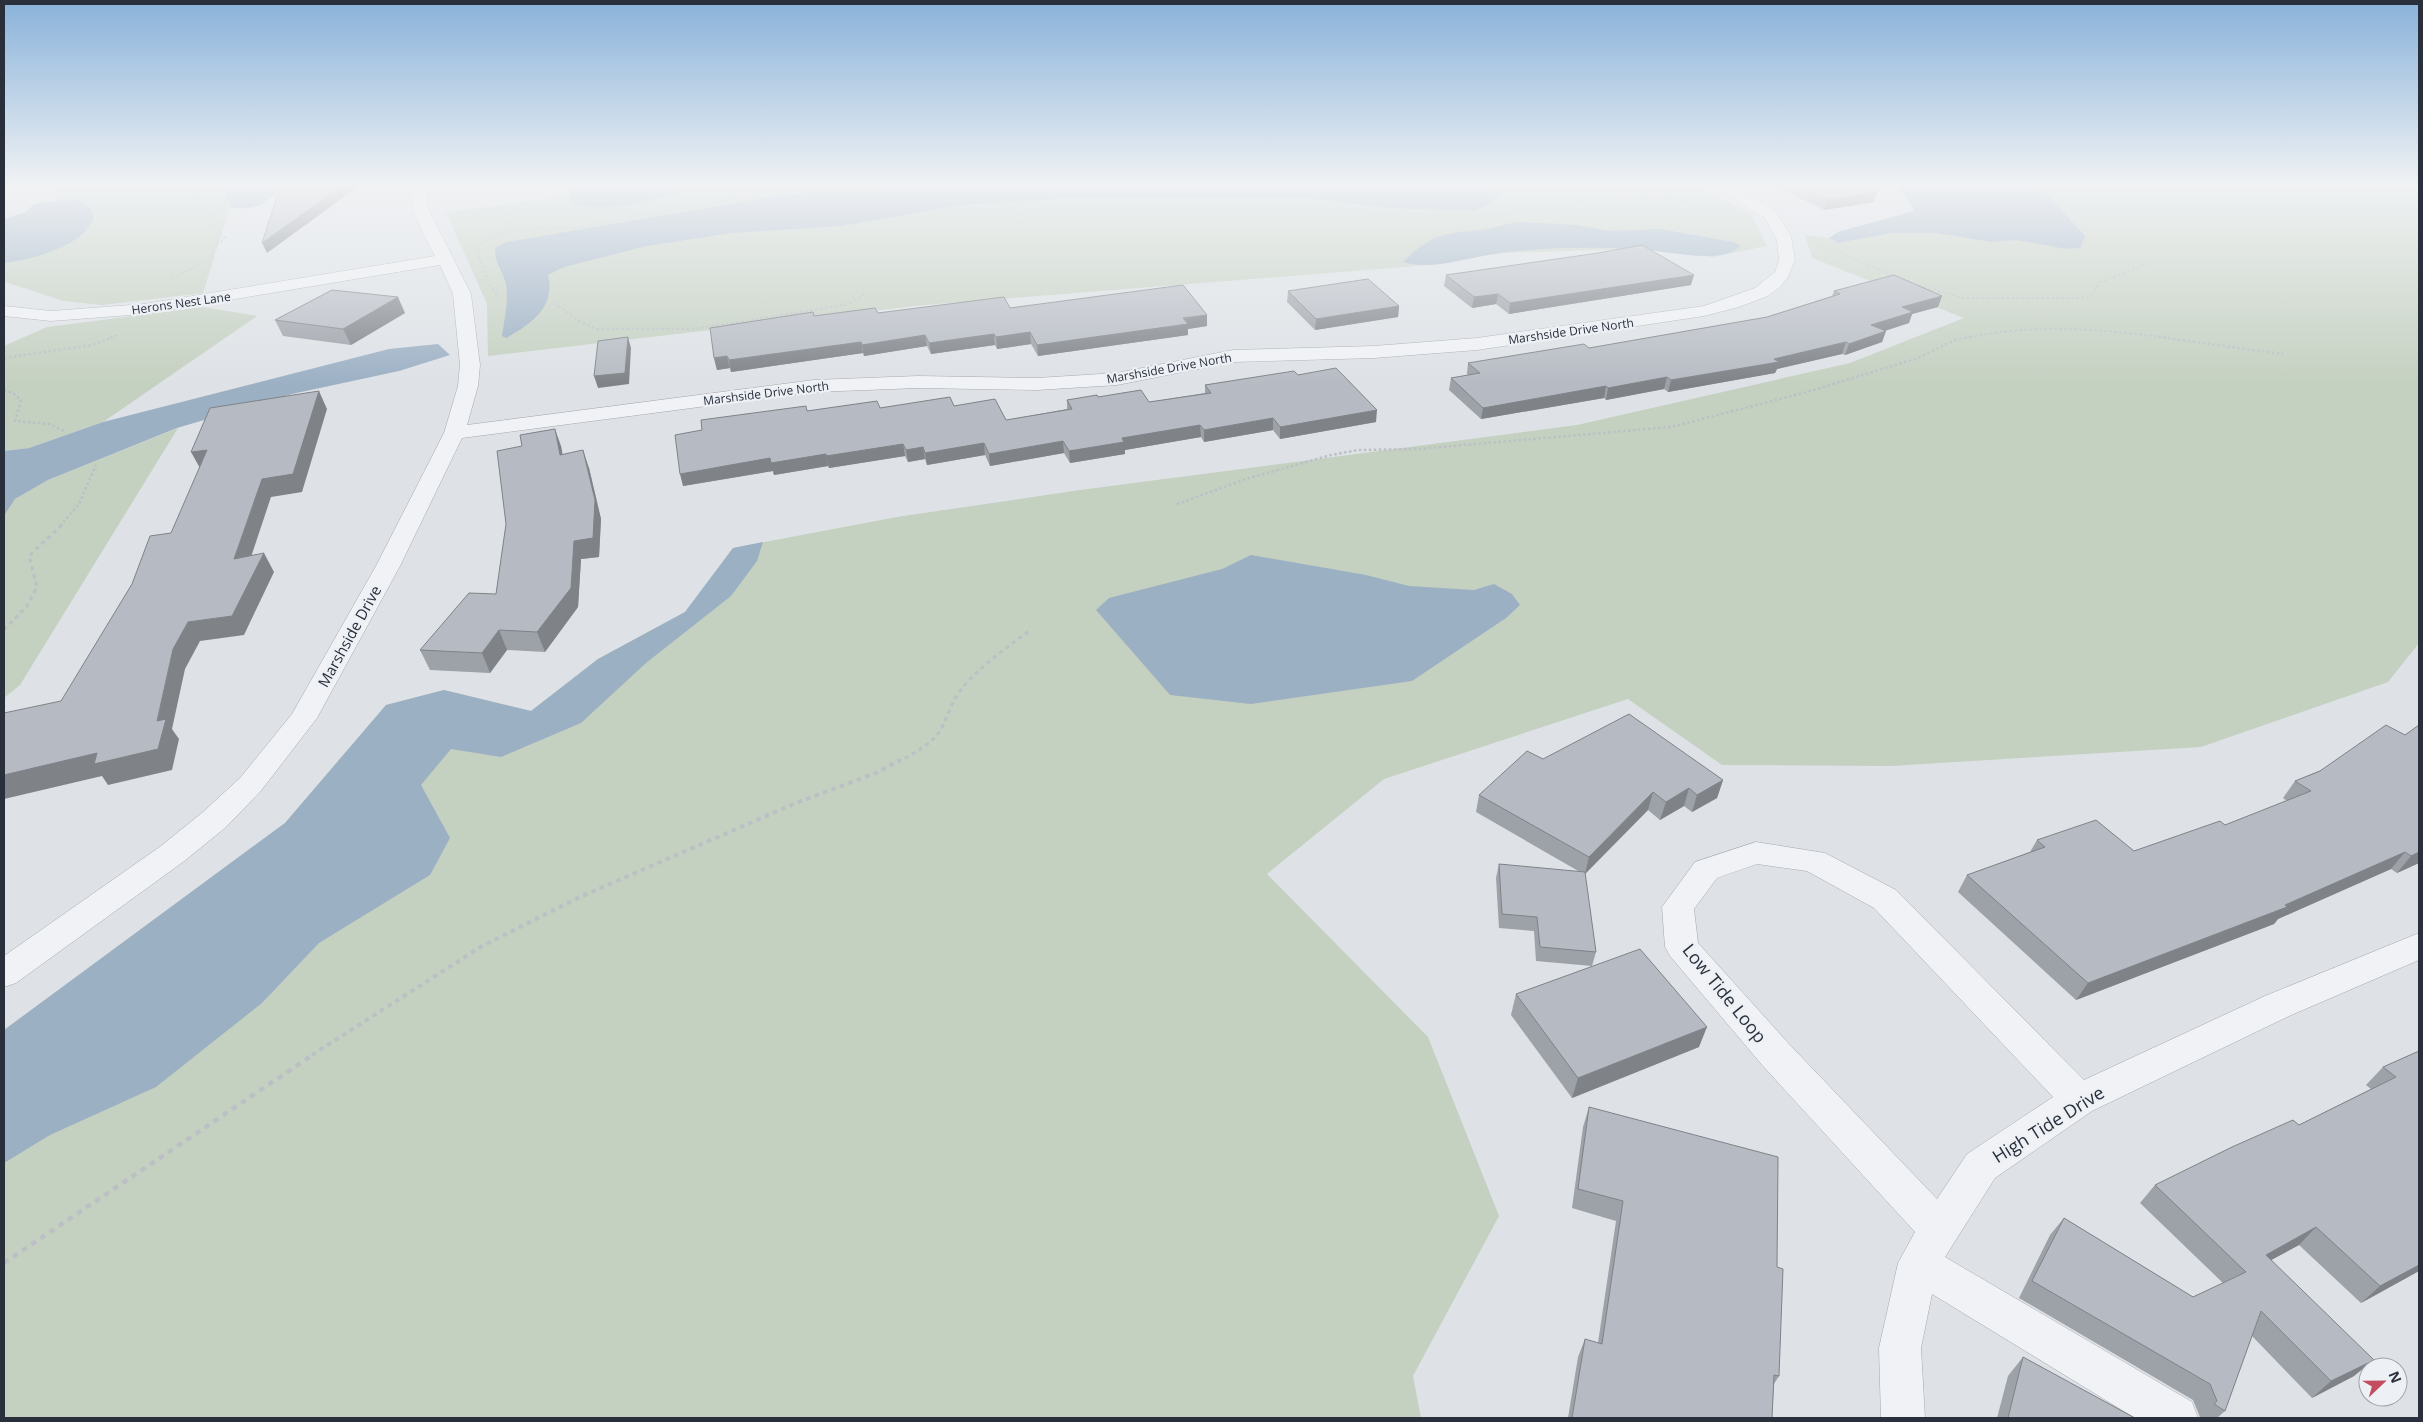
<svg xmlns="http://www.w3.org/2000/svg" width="2423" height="1422" font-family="'Open Sans',sans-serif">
<rect width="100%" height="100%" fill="#dee2e6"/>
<g fill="#c4d0c0">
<path d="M58,186H220L226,192L230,207L203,293L102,305L64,301L5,282L4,263C32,259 56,249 81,236L79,200L55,201Z"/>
<polygon points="578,186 1697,186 1751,214 1767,246 1713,257 1638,249 1502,253 1417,266 924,305 488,356 487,304 446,212 569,196"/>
<polygon points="1950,186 2419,186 2419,643 2388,682 2201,747 1891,766 1722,765 1628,699 1384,779 1267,874 1428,1037 1499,1216 1413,1376 1421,1418 4,1418 4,1030 285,823 386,705 444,690 531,711 598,659 685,612 733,548 897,517 1080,490 1577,425 1850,363 1964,318 1812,258 1805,235 1829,238 1838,243 1892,233 1937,232"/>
<polygon points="203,307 257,316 103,422 29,448 4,451 4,346 47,327"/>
<polygon points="178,428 20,685 4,698 4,516 15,499 48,480"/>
</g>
<g fill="#9cb0c4">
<path d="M220,186H282C265,205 257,211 230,207L226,192Z"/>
<path d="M578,186H698C662,199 607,214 570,204L569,196Z"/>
<path d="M928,186H1495L1500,191L1491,204L1473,211L1391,208L1316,199L1074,198L961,205L841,226L732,233L647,246L564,267L548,275C556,307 531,324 506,338L502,336C504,321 510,295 505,281C501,267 495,265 495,248L507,242L771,197L818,191Z"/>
<polygon points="1899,186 2031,186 2046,193 2085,236 2080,248 2066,249 2017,240 1991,242 1937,233 1892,233 1838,243 1829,238 1838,232 1914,211"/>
<path d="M79,200L91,208L94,218C90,224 85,233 79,237C58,252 29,260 4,263V219L26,212L34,204L55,201Z"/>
<path d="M1518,222L1577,225L1610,231L1660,229L1733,242L1741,246C1721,266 1665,250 1638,249C1593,247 1545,247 1500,253C1469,257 1433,271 1403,262C1431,234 1442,234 1479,230C1492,229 1505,224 1518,222Z"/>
<polygon points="438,344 450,355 399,371 292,394 177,428 48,480 15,499 4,516 4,451 29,448 103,422 389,349"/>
<polygon points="763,542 757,561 731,596 646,663 581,723 501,757 451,749 421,785 450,838 430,875 319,943 262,1003 156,1087 50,1135 4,1163 4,1030 285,823 386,705 444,690 531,711 598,659 685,612 733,548"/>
<polygon points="1251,555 1366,575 1409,586 1474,590 1494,584 1512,594 1520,605 1506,618 1412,681 1251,704 1170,695 1096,610 1109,598 1222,569"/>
</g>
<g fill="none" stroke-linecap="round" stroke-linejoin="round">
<defs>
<g id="minor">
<path d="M416,186H432L427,192V206L471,294L480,365L478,386L467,425L814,380L918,376L1037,378L1117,373L1233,350L1374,346L1477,338L1704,306L1755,288L1775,272L1779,260L1777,240L1765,218L1713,186H1732L1776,212L1791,236L1795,260L1788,277L1780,287L1768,296L1739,307L1704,316L1477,350L1374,358L1233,362L1117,385L1037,390L918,388L814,392L462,438L400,566L317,718L260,792L225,828L183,862L16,983L4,987V956L161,846L203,812L240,778L292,714L376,566L444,433L458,386L460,365L453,294L440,265L144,314L51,321L4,316V306L51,311L144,304L435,256C427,239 402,202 416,186Z"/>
<path d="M1756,842L1825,853L1896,890L2084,1080L2265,996L2419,933V960L2289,1016L2092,1111L1995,1178L1945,1257L2192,1402L2198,1418H2135L1932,1294L1921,1348L1925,1418H1881L1879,1348L1898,1263L1915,1232L1763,1066L1670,956L1665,947L1662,907L1695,862ZM1757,864L1807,871L1874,908L2053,1097L1967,1154L1937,1199L1789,1044L1698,943L1694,909L1717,878Z"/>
</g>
</defs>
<use href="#minor" stroke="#a4a9b0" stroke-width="1"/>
<g stroke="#bcc0c5" stroke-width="2" stroke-dasharray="2.5 2.5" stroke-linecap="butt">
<polyline points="1373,213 1471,216 1571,206 1591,197 1613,193 1656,197 1709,207"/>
<polyline points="1817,243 1907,282 1963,298 2082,298 2093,294 2099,283 2151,262"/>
<polyline points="172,279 211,258 214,246 225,238 201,204 194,186"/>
<polyline points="497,294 490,286 477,252 482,242 495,235 518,230 574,228 810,186"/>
<polyline points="554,303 579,321 597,329 694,329 849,304 866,293"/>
<polyline points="110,338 117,335"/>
<path d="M1965,338C2033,323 2101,329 2169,338"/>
</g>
<g stroke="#bcc0c5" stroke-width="2.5" stroke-dasharray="2.5 2.5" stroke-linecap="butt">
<polyline points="2158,337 2283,354"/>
<polyline points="4,358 92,345 113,337"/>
<polyline points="4,390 13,393 21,400 15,421 49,424 66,432"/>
<polyline points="1177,504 1246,479 1331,455 1358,450 1418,449 1671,427 1807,392 1918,358 1955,340 1971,337"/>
<polyline points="60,526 79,504 96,465"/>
</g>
<g stroke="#bcc0c5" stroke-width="3" stroke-dasharray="4 4" stroke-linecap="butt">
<polyline points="4,630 27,606 37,587 29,556 62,525"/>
<path d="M898,762C912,754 933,744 941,729C948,716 951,703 960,691C979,666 1006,649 1030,630"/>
</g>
<polyline stroke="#bcc0c5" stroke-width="4" stroke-dasharray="4.5 4.5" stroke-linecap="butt" points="312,1055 482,946 580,897 796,803 876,773 900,760"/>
<polyline stroke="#bcc0c5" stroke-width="4.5" stroke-dasharray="5.5 5.5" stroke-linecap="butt" points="4,1263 314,1054"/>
<use href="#minor" fill="#f0f2f5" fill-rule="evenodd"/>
</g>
<g fill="#9da1a8">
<polygon points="1775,186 1863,186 1874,202 1824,210"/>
<polygon points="1598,253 1691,285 1509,314 1496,304 1472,308 1444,286 1446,275"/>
<polygon points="1288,291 1399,306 1398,317 1315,330 1287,302"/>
<polygon points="1834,291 1938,307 1912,314 1909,323 1885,331 1886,331 1882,342 1845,355 1842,354 1777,369 1775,373 1668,392 1664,389 1606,400 1604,398 1481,419 1449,390 1451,378 1468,375 1467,374 1468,363 1589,348 1767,317 1832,296"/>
<polygon points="1010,308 1207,315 1207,326 1188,329 1188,335 1038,356 1031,344 997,349 995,345 931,354 927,346 864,356 863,353 731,372 730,368 717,370 714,358 814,316 878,313"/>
<polygon points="405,313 351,345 283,336 275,320"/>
<polygon points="1298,375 1376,422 1280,439 1273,430 1204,442 1201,437 1125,450 1125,454 1070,463 1064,453 990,466 985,455 927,465 925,459 908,462 905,456 829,468 828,466 774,475 773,471 683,486 807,411 954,406 1006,420 1067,409 1067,400 1098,397 1149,402 1205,393 1205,385"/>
<polygon points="561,446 562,454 589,468 601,519 599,557 581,559 578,607 545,652 507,650 490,673 430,670 420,650 496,594 506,524"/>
<polygon points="2419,725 2419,863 2397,873 2391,869 2278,919 2274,924 2076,1000 1958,892 1967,875 2030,852 2037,840 2134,851 2225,825 2287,801 2283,798 2295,781 2405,735"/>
<polygon points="1543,759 1723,780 1717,798 1692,812 1684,806 1660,820 1648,810 1585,874 1596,952 1592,966 1536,961 1534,931 1499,928 1496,878 1499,864 1580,872 1476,812 1479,795"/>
<polygon points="1516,994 1699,1047 1572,1098 1511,1015"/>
<polygon points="2419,1051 2419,1271 2361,1303 2299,1245 2271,1260 2354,1376 2312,1398 2252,1336 2225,1411 2217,1418 2198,1418 2200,1417 2193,1400 2019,1298 2050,1235 2064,1218 2193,1297 2223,1283 2140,1203 2155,1185 2299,1125 2371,1089 2366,1085 2383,1067"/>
<polygon points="1589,1107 1777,1267 1779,1376 1774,1384 1772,1418 1568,1418 1578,1357 1585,1339 1598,1343 1616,1221 1572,1208 1583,1127"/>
<polygon points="2023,1357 2135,1418 1997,1418 2008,1376"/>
</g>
<g fill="#7f8388">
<polygon points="342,186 359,186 267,253 262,243"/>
<polygon points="1877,192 1874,202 1824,210 1827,200"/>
<polygon points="1694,275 1691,285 1509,314 1510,303"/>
<polygon points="1498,294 1496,304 1472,308 1474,297"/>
<polygon points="1942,296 1938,307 1912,314 1909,323 1868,336 1871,325 1902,307"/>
<polygon points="398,297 405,313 351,345 343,329"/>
<polygon points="1399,306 1398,317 1315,330 1316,319"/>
<polygon points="1207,315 1207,326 1188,329 1188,335 1038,356 1037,345"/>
<polygon points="1886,331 1882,342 1845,355 1849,344"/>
<polygon points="1030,332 1031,344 997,349 996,337"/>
<polygon points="994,334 995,345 931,354 929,343"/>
<polygon points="925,335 927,346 864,356 862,345"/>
<polygon points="628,337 631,348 629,384 598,388 594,376"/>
<polygon points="861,342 863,353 731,372 729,360"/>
<polygon points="1846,342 1842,354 1777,369 1775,373 1668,392 1671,380 1774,359"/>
<polygon points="727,356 730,368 717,370 714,358"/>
<polygon points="1667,377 1664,389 1606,400 1608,388"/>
<polygon points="1606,386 1604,398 1481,419 1483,408"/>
<polygon points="319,391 327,409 302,492 271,497 244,578 234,559 262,479"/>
<polygon points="1377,410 1376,422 1280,439 1280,427"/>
<polygon points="1273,418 1273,430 1204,442 1204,430"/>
<polygon points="1200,425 1201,437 1125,450 1125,454 1070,463 1069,451 1122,438"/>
<polygon points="555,429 561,446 566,473 560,455"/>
<polygon points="1063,441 1064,453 990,466 989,454"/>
<polygon points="984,443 985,455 927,465 925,453"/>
<polygon points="903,444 905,456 829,468 826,456"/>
<polygon points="923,447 925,459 908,462 906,450"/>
<polygon points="207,450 201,470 191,452"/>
<polygon points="583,450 589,468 601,519 599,557 581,559 578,607 545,652 537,632 574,541"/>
<polygon points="826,454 828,466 774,475 773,471 683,486 680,474 770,458"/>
<polygon points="264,553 274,572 244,635 200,641 185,669 172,729 179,739 172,770 108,785 102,776 4,799 4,775 157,721 173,649 188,622"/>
<polygon points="499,630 507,650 490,673 482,653"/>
<polygon points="1723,780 1717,798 1692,812 1697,795"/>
<polygon points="1689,788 1684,806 1660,820 1666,802"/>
<polygon points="1653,792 1648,810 1585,874 1589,857"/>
<polygon points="2405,852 2391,869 2278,919 2274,924 2076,1000 2088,983 2285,905"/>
<polygon points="2419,852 2419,863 2397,873 2411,856"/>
<polygon points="1707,1027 1699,1047 1572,1098 1578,1078"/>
<polygon points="2316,1227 2299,1245 2249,1272 2266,1255"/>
<polygon points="2419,1265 2419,1271 2361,1303 2380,1286"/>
<polygon points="2374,1360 2354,1376 2312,1398 2331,1381"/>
</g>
<g fill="#b6bbc3" stroke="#7f8388">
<polygon points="292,186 342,186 262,243 279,191 285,190"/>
<polygon points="1798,186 1863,186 1877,192 1827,200"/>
<polygon points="1642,245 1694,275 1510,303 1498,294 1474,297 1446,275 1598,253"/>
<polygon points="1894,275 1942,296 1902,307 1913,312 1871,325 1886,331 1849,344 1846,342 1774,359 1779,362 1671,380 1667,377 1608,388 1606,386 1483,408 1451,378 1480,373 1468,363 1584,344 1589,348 1767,317 1840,294 1834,291"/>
<polygon points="1368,279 1399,306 1316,319 1288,291"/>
<polygon points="1183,285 1207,315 1183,318 1188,324 1037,345 1030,332 996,337 994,334 929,343 925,335 862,345 861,342 729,360 727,356 714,358 710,328 813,312 814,316 875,308 878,313 1004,297 1010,308"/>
<polygon points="332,290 398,297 343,329 275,320"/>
<polygon points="628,337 625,373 594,376 598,341"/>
<polygon points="1336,368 1377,410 1280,427 1273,418 1204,430 1200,425 1122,438 1124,442 1069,451 1063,441 989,454 984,443 925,453 923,447 906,450 903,444 826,456 826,454 771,463 770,458 680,474 675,435 702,430 701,420 806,406 807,411 877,401 880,408 950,397 954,406 995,399 1006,420 1072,409 1067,400 1097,395 1098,397 1141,390 1149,402 1211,393 1205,385 1294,371 1298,375"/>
<polygon points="319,391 293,474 262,479 234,559 264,553 232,616 188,622 173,649 157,721 166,719 158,749 94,764 97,753 4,775 4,713 61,701 132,584 150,536 171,533 207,450 191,452 210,408"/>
<polygon points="555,429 560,455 583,450 595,500 593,538 574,541 571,588 537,632 499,630 482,653 420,650 469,593 496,594 506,524 497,451 522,446 520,435"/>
<polygon points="1629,714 1723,780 1697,795 1689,788 1666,802 1653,792 1589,857 1479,795 1527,751 1543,759"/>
<polygon points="2386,725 2405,735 2419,725 2419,852 2411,856 2405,852 2285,905 2287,907 2088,983 1967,875 2045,847 2037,840 2096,820 2134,851 2220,821 2225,825 2311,791 2295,781 2320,771"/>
<polygon points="1499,864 1585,872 1596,952 1540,947 1537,917 1502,914"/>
<polygon points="1640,949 1707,1027 1578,1078 1516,994"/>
<polygon points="2419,1051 2419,1265 2380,1286 2316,1227 2266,1255 2374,1360 2331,1381 2261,1311 2225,1411 2214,1404 2217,1401 2210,1384 2032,1281 2064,1218 2193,1297 2246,1272 2155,1185 2232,1147 2293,1120 2299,1125 2396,1077 2383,1067"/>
<polygon points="1589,1107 1778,1157 1777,1267 1783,1269 1779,1376 1774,1375 1772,1418 1572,1418 1585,1339 1602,1344 1623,1201 1578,1189"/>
<polygon points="2023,1357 2135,1418 2008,1418"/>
</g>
<linearGradient id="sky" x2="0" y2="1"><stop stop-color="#89b2da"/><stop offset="0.48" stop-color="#f0f2f4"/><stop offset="1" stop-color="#f0f2f4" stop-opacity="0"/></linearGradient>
<rect width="2423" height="385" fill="url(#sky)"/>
<g text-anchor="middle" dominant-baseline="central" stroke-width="4.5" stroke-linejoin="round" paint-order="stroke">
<g font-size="12" fill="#29303c" stroke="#edf0f4">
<text transform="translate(181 303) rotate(-8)">Herons Nest Lane</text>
<text transform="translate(1571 331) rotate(-8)">Marshside Drive North</text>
<text transform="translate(1169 368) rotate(-10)">Marshside Drive North</text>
<text transform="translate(766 393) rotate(-7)">Marshside Drive North</text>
</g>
<g font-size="15" fill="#29303c" stroke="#edf0f4">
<text transform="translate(349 636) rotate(-61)">Marshside Drive</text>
</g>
<g font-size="18" fill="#29303c" stroke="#edf0f4">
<text transform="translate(1725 993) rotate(51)">Low Tide Loop</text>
<text transform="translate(2048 1124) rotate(-32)">High Tide Drive</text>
</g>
</g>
<rect width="2423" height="1422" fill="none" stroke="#29303c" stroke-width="10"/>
<g transform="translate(2383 1382) rotate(68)"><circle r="24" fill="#edf0f4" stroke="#9fa3aa"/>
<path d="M0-4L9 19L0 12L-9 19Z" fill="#c34c60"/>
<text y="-8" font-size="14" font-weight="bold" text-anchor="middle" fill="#29303c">N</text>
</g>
</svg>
